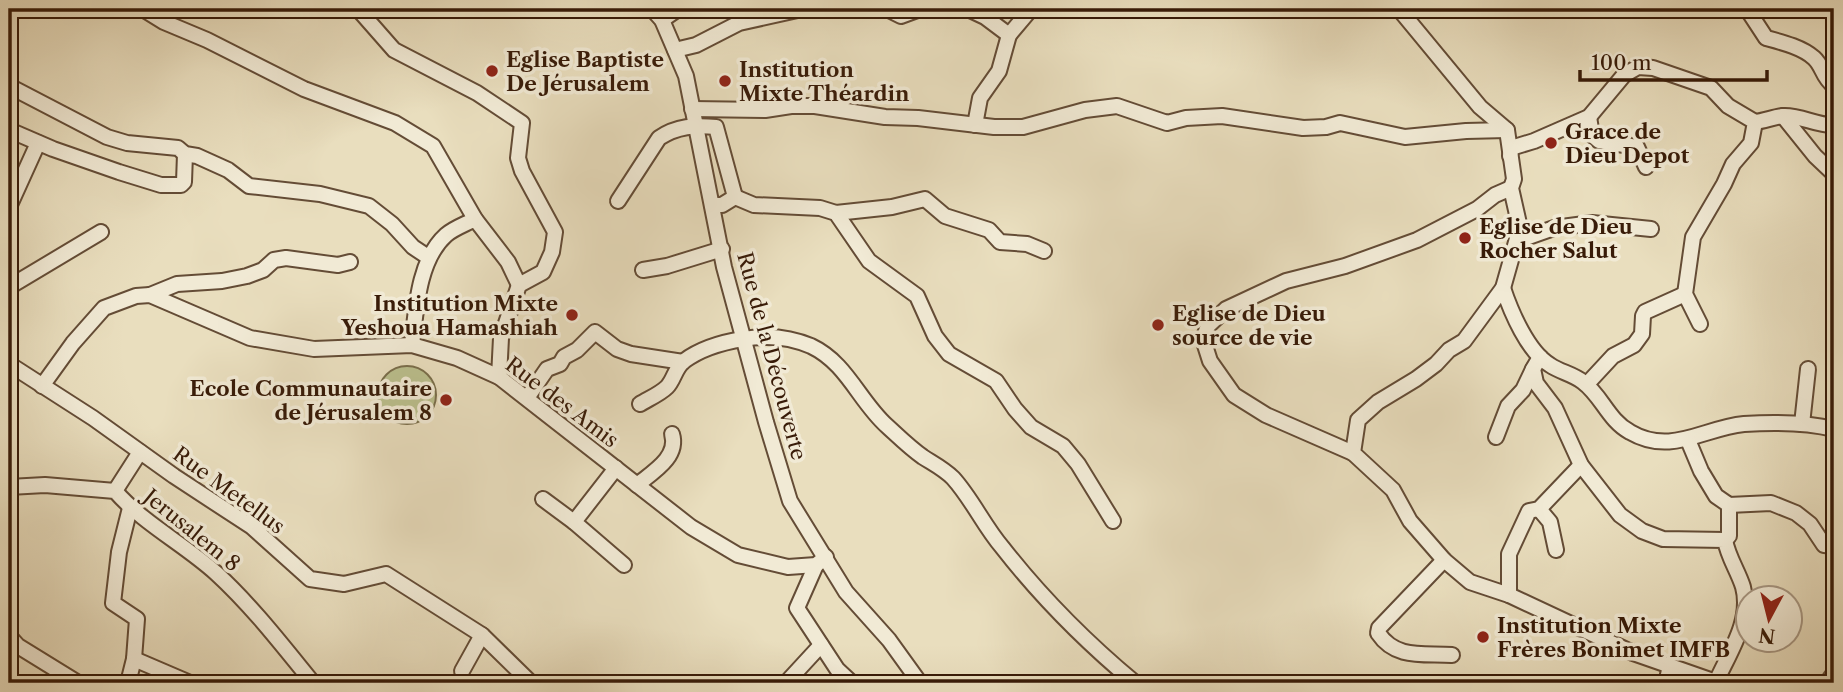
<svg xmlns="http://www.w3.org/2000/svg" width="1843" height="692" font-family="'Libre Caslon Text',serif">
<rect width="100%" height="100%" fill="#e9debe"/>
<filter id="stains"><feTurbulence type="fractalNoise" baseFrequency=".00286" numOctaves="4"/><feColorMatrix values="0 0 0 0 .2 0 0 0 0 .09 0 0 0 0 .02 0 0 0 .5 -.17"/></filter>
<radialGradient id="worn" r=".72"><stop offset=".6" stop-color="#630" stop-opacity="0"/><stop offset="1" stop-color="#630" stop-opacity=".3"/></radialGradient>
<circle fill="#bbc08e" stroke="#7a6e4b" stroke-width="2" cx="407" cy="395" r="29"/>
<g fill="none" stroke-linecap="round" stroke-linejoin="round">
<defs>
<g id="minor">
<polyline points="143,9 164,22 207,40 304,89 395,123 433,146 475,219 508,262 519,285"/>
<polyline points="358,9 394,50 477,93 522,123 518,158 522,171 555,232 552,252 543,272 519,285 501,338 499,377"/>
<polyline points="652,9 662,20 686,76 724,267 766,422 790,501 846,592 889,640 920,683"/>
<polyline points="887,9 901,16 920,9"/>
<polyline points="968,9 985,17 1009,35 1031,9"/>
<polyline points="1399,9 1480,107 1507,130 1514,179 1511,188 1520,228 1503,288 1464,341 1449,350 1436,364 1416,379 1378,402 1358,420 1353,453 1393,490 1410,521 1444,560 1470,582 1509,595 1633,653 1719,683"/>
<path d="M1747,9L1766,38C1781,42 1802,47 1814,58C1823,66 1822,77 1834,86"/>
<polyline points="662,20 678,9"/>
<polyline points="675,50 696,45 739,23 802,9"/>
<polyline points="9,86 107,137 127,143 178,148 185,154 197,156 228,170 249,186 320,194 369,206 392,224 413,247 428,257"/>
<polyline points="692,109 765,110 791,106 815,106 885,117 918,118 994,127 1023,127 1085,110 1117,106 1167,123 1186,118 1222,116 1303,128 1326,127 1340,123 1405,137 1466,131 1507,130"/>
<polyline points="1783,116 1815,156 1834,174"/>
<polyline points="1589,117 1592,135 1599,141 1637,147 1646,167"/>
<path d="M1755,122C1764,121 1774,117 1783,116C1801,115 1817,126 1834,125"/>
<polyline points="975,125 980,98 999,71 1009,35"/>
<polyline points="9,130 53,149 119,172 161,185 181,185 184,182 185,154"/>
<polyline points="1510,156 1511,148 1534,141 1589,117 1624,75 1638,67 1653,68 1711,88 1728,106 1755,122 1751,143 1733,164 1724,184 1693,237 1685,294 1700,324"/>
<polyline points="735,197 754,205 820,208 836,213 869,261 917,296 935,336 949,354 996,381 1015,409 1031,427 1063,446 1078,464 1113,521"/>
<path d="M618,201L659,138C677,126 695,125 716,127L735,197L722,205H712"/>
<polyline points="9,207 38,143"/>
<polyline points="836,213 892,207 925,199 945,216 989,230 1000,242 1027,244 1044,251"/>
<polyline points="1517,241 1554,228 1592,223 1651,229"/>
<polyline points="643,270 667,266 722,249"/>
<polyline points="9,287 101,232"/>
<path d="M1503,288C1511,312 1528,352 1550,365C1560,372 1573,374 1583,382C1602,396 1608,420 1630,432C1671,456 1703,428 1744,424C1774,422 1805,422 1834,429"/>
<polyline points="150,295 177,284 222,281 247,276 263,270 274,260 286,258 338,265 350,262"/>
<path d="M412,345C416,310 418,260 446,235C454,228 466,224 475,219"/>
<path d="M1540,357L1533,369L1536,383L1555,408L1581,465L1620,515L1642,531L1663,539L1725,540C1728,557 1738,571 1743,587C1752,620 1729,653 1716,682"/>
<polyline points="9,364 93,418 174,476 252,527 310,579 344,584 386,574 482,635 531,683"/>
<polyline points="1587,384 1613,356 1634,345 1642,334 1643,316 1645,312 1685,294"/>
<polyline points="42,386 73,343 104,308 136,296 150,295 250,338 314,349 412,345 457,358 499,377 691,527 738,555 788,567 816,565 826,557"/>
<polyline points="527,398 547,369 560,364 564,357 577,350 595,332 617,349 631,354 683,362"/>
<path d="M640,404C648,399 660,394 667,387C674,380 675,368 684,361C700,349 724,342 743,339C766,335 790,337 811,346C847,363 859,401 887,426C898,436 910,448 923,457C934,464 944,469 953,478C972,499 984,526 1002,547C1041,597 1087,643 1135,683"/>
<polyline points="1802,424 1808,369"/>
<polyline points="1496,437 1508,406 1523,390 1533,369"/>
<polyline points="1688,440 1701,471 1716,496 1729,505 1771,503 1796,513 1810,524 1824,545 1834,546"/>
<polyline points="1353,453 1266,415 1234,395 1210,361 1203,339 1208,326 1226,309 1286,281 1345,266 1417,240 1477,209 1495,195 1511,188"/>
<polyline points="616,468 574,522 624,565"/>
<path d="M637,485C653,472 679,457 672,434"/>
<path d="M9,487L45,485L115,491C144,524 184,544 216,573C252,606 282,645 313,683"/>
<polyline points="115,491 140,452"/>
<polyline points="543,499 574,522"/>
<polyline points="1539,509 1550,522 1556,550"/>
<polyline points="1725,540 1729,536 1729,505"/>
<path d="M1444,560L1379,628L1378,633C1396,660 1424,653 1452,655"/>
<polyline points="816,565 797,608 837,669 852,683"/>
<polyline points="1509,595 1509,554 1529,511 1539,509 1581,465"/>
<polyline points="9,636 18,646 78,683"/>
<polyline points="134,659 190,683"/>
<polyline points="462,671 482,635"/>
<polyline points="128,683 134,659 137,619 113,603 119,552 130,508"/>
<polyline points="786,683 821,645"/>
<polyline points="1666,683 1670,666"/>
<polyline points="1827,683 1834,673"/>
</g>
</defs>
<use href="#minor" stroke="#644c36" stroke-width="18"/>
<use href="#minor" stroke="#f1ead5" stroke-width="14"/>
</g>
<g fill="#8f2418" stroke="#f1ead5" stroke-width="2.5">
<circle cx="492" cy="71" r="7"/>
<circle cx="725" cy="81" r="7"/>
<circle cx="1551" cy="143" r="7"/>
<circle cx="1465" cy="238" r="7"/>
<circle cx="572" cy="315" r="7"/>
<circle cx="1158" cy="325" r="7"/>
<circle cx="446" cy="400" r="7"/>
<circle cx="1483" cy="637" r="7"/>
</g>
<g text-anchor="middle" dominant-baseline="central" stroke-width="7" stroke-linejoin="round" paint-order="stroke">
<g font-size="21" font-weight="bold" fill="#381b08" stroke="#f1ead5" text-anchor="start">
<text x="506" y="59">Eglise Baptiste<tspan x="506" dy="24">De Jérusalem</tspan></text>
<text x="739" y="69">Institution<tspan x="739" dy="24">Mixte Théardin</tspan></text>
<text x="1565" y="131">Grace de<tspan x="1565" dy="24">Dieu Depot</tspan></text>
<text x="1479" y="226">Eglise de Dieu<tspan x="1479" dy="24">Rocher Salut</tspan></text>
<text x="558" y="303" text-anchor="end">Institution Mixte<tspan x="558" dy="24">Yeshoua Hamashiah</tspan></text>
<text x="1172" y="313">Eglise de Dieu<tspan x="1172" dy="24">source de vie</tspan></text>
<text x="432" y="388" text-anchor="end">Ecole Communautaire<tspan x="432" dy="24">de Jérusalem 8</tspan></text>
<text x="1497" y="625">Institution Mixte<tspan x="1497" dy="24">Frères Bonimet IMFB</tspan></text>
</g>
<g font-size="21" fill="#381b08" stroke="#f1ead5">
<text transform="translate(772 356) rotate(75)">Rue de la Découverte</text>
<text transform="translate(562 402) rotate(37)">Rue des Amis</text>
<text transform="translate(229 490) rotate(36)">Rue Metellus</text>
<text transform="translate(192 530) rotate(39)">Jerusalem 8</text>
</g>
</g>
<rect width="1843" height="692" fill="none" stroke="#e9debe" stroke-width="35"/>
<rect x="10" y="10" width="1822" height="671" fill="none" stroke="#381b08" stroke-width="3.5"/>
<rect x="18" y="18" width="1808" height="657" fill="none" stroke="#381b08" stroke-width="2"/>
<g transform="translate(1769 619) rotate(187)"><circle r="33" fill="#f1ead5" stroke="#a79783" stroke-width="2"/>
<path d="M0-5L12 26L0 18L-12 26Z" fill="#8f2418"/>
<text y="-10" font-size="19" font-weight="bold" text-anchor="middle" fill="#381b08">N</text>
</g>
<path d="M1580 70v10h187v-10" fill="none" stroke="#381b08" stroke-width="3.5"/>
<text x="1591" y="70" font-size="21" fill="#381b08" stroke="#f1ead5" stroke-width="5" paint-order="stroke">100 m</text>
<rect width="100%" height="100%" filter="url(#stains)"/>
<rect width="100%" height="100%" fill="url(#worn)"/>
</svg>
